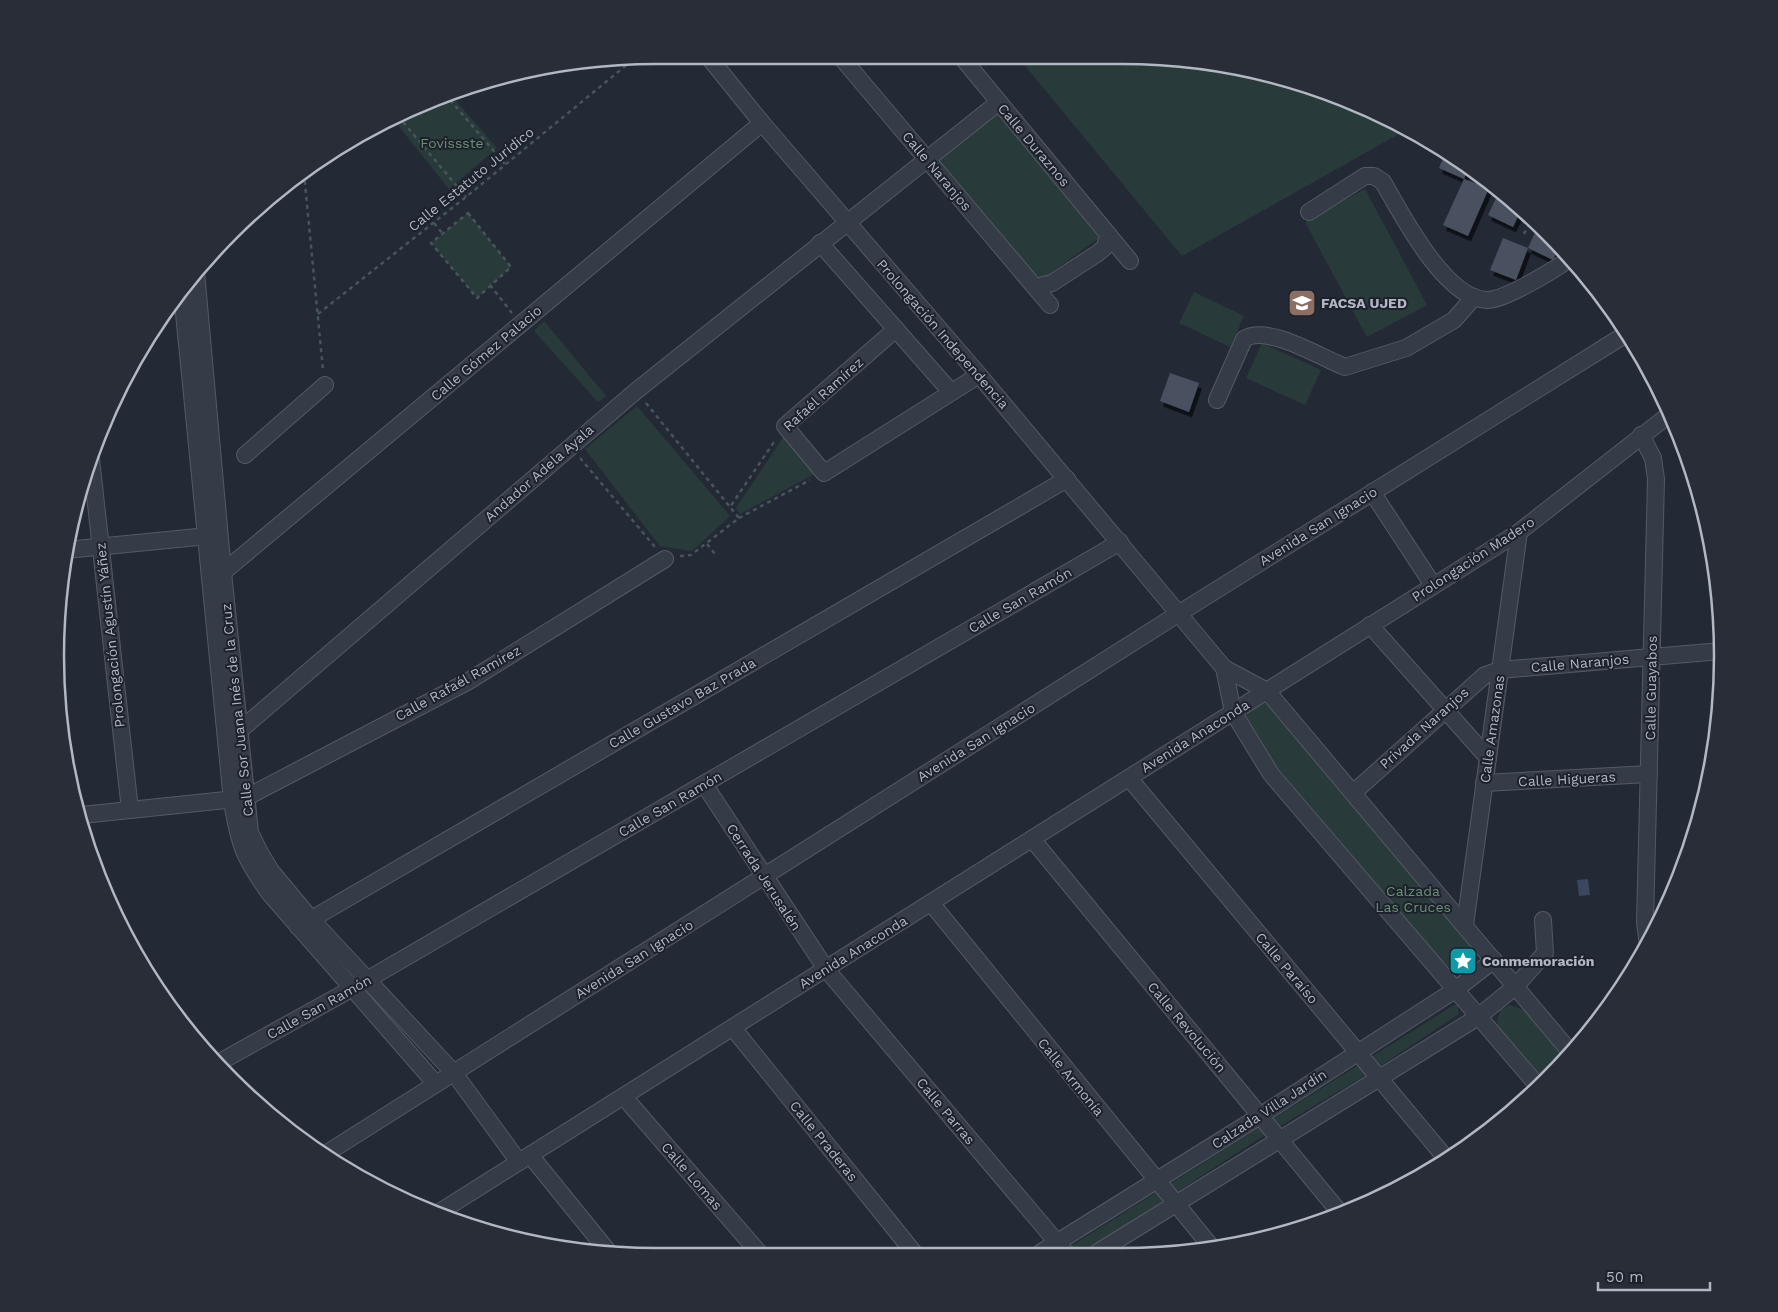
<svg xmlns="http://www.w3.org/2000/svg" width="1778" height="1312" font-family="'Work Sans',sans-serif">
<defs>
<filter id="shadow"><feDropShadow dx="3" dy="5.5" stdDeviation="0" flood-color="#0009"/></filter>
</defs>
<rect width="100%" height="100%" fill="#232a36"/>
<g fill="#293a3b">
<polygon points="1017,56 1161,56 1277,75 1352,101 1406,130 1182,256"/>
<polygon points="449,93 497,148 449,189 393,119 426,101"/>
<polygon points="994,104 1102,236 1038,282 932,154"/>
<polygon points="1365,189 1427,305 1367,337 1305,222"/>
<polygon points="468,213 511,267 477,298 431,243"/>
<polygon points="1194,292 1244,316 1230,347 1179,323"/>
<polygon points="544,321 606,396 598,402 534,331"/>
<polygon points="1262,343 1321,370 1305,405 1246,378"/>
<polygon points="637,406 730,516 692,551 660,546 585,449"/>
<polygon points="786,433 818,472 740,514 736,508"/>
<path d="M1261,702L1273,707L1468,942C1474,958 1463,966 1448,966L1439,959L1257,743L1246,717L1249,709Z"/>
<polygon points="1454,1005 1457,1005 1459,1014 1379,1067 1257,1140 1083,1253 1060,1253"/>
<polygon points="1510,1005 1526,1011 1567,1059 1543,1082 1498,1029 1497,1020 1501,1010"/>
</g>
<polygon fill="#3a475e" points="1588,879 1590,895 1579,896 1577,880"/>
<g fill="#495160" filter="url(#shadow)">
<polygon points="1446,151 1469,167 1464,179 1439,168"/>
<polygon points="1464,179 1489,188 1468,236 1443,225"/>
<polygon points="1500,190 1522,208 1513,227 1488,215"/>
<polygon points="1538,226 1559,248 1553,260 1528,248"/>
<polygon points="1503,238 1528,248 1516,280 1490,270"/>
<polygon points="1170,373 1199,383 1189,412 1160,401"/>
</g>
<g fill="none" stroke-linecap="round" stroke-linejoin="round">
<defs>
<g id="minor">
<polyline points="707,55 762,123 979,375 1224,668 1267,691 1572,1054"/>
<polyline points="839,55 1050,305"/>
<polyline points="961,56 1130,261"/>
<path d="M1309,212L1365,176H1374L1383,182C1402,215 1445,299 1487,300C1505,300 1554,270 1569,259"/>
<polyline points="820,243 951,392"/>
<polyline points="196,272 223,572 250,832 260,853 271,871 311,919 454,1073 519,1162"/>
<polyline points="1035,287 1052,283 1098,253 1105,247 1108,234"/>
<path d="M182,293L232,801C239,845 244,858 270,894L436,1084"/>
<polyline points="896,329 785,426 824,473 979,375"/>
<path d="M1217,400L1244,339C1267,324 1320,357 1345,367L1406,348L1454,320L1474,297"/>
<polyline points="1641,435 1653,458 1656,479 1645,922 1648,945"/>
<polyline points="245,455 325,385"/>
<polyline points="91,459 130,810"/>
<polyline points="1372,492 1433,585"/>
<polyline points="66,550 218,535"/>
<polyline points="216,578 762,123"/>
<polyline points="1370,625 1488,758"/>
<polyline points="1224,668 1233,712 1271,774 1538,1086"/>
<polyline points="239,731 636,391 999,102"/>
<polyline points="1129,778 1445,1157"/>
<polyline points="1484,783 1649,774"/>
<polyline points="704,784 826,969 1066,1253"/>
<polyline points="1353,793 1485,675 1500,670 1721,651"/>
<polyline points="82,815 245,798 467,682 665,559"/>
<polyline points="1032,839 1341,1214"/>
<polyline points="931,903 1213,1249"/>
<polyline points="1465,925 1519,532"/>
<polyline points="298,927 1067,479"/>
<polyline points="733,1028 915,1254"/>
<polyline points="218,1063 353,988 1120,542"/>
<polyline points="624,1097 761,1255"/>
<polyline points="327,1153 1178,614 1626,334"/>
<polyline points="530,1155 611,1255"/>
<polyline points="438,1213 1519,532 1670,414"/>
<polyline points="1098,1252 1478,1017 1516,986 1545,953 1543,920"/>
<polyline points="1040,1253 1260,1116 1455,990 1494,960"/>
</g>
</defs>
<use href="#minor" stroke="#545a65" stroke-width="18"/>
<g stroke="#465559" stroke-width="2.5" stroke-dasharray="4 4" stroke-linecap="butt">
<polyline points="445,94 505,164"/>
<polyline points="398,116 466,197"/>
<polyline points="304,173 323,370"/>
<polyline points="304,180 344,145"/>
<polygon points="468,213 511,267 477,298 431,243"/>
<polyline points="434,223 443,234"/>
<polyline points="1524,234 1532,218"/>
<polyline points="490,285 512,313"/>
<polyline points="318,314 466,197 635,58"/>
<polyline points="646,403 730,507"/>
<polyline points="580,458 655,547"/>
<polyline points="739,518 810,480"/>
<polyline points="707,544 715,554"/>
<polyline points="680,556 691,555 739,518 730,507 776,439"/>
</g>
<use href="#minor" stroke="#363c47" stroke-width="16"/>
</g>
<defs>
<symbol id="university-square" viewBox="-11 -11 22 22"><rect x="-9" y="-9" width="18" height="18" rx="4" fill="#8d6e63" stroke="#1c212b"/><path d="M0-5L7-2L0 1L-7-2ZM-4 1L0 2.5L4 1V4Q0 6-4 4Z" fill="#fff"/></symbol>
<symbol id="sight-square" viewBox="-11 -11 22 22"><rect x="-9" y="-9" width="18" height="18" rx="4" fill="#0f9aa8" stroke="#1c212b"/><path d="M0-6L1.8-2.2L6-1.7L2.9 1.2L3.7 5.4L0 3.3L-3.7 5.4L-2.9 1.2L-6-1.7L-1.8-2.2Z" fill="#fff"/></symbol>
</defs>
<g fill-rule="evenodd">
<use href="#university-square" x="1286" y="287" width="32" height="32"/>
<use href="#sight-square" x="1447" y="945" width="32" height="32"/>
</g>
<g text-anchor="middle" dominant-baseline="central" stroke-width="4" stroke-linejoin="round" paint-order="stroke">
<g font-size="14" fill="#6b9176" stroke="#1c212b">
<text x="452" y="143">Fovissste</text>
<text x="1413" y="891">Calzada<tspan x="1413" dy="16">Las Cruces</tspan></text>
</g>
<g font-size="14" fill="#b1b7c3" stroke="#1c212b">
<text transform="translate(1034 145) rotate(50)">Calle Duraznos</text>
<text transform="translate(937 171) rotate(50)">Calle Naranjos</text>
<text transform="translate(471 179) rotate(-39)">Calle Estatuto Jurídico</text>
<text transform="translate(943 334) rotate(49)">Prolongación Independencia</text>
<text transform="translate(486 353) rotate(-40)">Calle Gómez Palacio</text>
<text transform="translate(823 394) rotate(-42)">Rafaél Ramírez</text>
<text transform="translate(539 473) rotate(-41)">Andador Adela Ayala</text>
<text transform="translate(1318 526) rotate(-32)">Avenida San Ignacio</text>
<text transform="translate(1473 559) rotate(-33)">Prolongación Madero</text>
<text transform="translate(1020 600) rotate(-30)">Calle San Ramón</text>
<text transform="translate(110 635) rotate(-96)">Prolongación Agustín Yáñez</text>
<text transform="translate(1580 663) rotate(-5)">Calle Naranjos</text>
<text transform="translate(458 683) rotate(-29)">Calle Rafaél Ramírez</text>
<text transform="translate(1651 688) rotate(-89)">Calle Guayabos</text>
<text transform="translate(682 703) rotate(-30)">Calle Gustavo Baz Prada</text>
<text transform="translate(237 710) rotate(-96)">Calle Sor Juana Inés de la Cruz</text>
<text transform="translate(1424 728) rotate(-42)">Privada Naranjos</text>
<text transform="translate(1492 729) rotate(-82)">Calle Amazonas</text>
<text transform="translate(1195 736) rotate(-32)">Avenida Anaconda</text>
<text transform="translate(976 742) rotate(-32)">Avenida San Ignacio</text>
<text transform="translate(1567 779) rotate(-3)">Calle Higueras</text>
<text transform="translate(670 804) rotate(-30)">Calle San Ramón</text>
<text transform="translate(764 877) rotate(57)">Cerrada Jerusalén</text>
<text transform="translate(853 952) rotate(-32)">Avenida Anaconda</text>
<text transform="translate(634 959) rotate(-32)">Avenida San Ignacio</text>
<text transform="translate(1287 968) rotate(50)">Calle Paraíso</text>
<text transform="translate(319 1007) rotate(-29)">Calle San Ramón</text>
<text transform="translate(1187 1027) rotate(50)">Calle Revolución</text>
<text transform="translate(1071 1077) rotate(51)">Calle Armonía</text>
<text transform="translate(1269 1109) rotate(-33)">Calzada Villa Jardín</text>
<text transform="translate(946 1111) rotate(50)">Calle Parras</text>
<text transform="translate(824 1141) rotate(51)">Calle Praderas</text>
<text transform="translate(692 1176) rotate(49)">Calle Lomas</text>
</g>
<g font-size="14" font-weight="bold" fill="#b1b7c3" stroke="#1c212b" text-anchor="start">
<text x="1321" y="303">FACSA UJED</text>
<text x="1482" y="961">Conmemoración</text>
</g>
</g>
<path d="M0 0H1778V1312H0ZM656 64H1122A592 592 0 0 1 1714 656V656A592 592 0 0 1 1122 1248H656A592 592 0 0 1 64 656V656A592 592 0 0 1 656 64Z" fill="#282d37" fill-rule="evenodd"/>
<path fill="none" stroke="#b1b7c3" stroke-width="2.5" d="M656 64H1122A592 592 0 0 1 1714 656V656A592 592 0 0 1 1122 1248H656A592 592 0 0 1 64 656V656A592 592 0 0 1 656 64Z"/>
<path d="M1598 1282v8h112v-8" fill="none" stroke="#b1b7c3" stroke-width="2.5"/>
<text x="1606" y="1282" font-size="15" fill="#b1b7c3" stroke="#1c212b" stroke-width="4" paint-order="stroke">50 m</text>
</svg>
